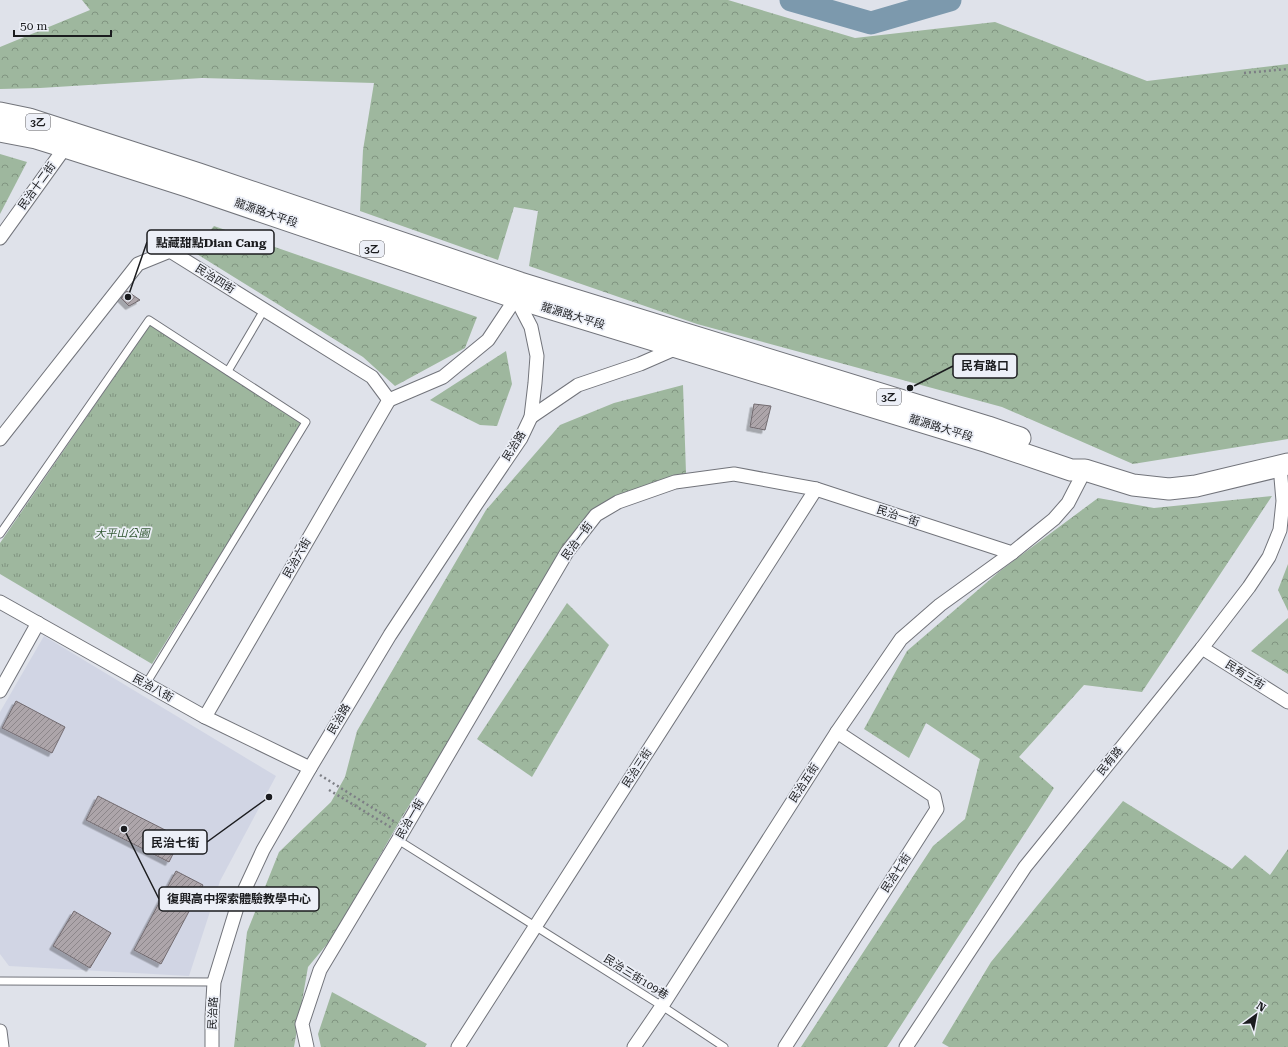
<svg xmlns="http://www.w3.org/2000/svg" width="1288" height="1047" font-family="'Roboto Serif','Noto Sans TC',serif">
<defs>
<pattern id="grass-tufts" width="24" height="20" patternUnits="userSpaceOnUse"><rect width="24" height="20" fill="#9eb79e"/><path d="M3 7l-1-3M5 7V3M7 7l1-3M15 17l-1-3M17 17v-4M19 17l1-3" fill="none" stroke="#809480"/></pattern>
<pattern id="forest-crowns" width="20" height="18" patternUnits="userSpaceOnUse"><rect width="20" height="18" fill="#9eb79e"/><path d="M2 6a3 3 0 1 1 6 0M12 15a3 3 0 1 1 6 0" fill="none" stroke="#809480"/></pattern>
<pattern id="building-hatch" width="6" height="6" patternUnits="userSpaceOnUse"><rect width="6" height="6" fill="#ada5aa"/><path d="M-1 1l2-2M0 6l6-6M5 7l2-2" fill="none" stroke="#8c868a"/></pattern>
<filter id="shadow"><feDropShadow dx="-3.5" dy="3.5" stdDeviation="0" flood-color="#0004"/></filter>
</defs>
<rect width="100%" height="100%" fill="#dfe2ea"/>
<polygon fill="#d1d5e4" points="44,636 276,776 220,881 189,976 9,966 0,954 0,712"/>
<polygon fill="url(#grass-tufts)" points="150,325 303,422 152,664 0,574 0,543"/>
<g fill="url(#forest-crowns)">
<polygon points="82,0 728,0 855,38 995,22 1147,81 1288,64 1288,439 1133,464 1002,407 697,324 529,266 538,211 514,207 498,260 360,211 363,150 374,83 202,78 40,88 0,89 0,47 90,10"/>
<polygon points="0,154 27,162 0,214"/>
<polygon points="214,226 477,317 465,348 395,386 363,357 192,251"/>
<polygon points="506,351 512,384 497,426 480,425 430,400"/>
<polygon points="683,385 686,473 604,506 514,636 402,817 333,937 308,967 294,1047 234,1047 247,932 279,852 331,802 345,777 357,731 486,510 560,425 614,403"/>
<polygon points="1272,496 1142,692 1084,685 1019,757 1054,788 887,1047 801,1047 933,846 965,819 980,759 926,723 909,758 864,729 907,651 1000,571 1098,498 1154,508"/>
<polygon points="1288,564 1288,611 1278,590"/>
<polygon points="567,603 609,645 532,777 477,739"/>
<polygon points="1288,618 1288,674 1251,651"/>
<polygon points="1123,801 1232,869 1245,855 1270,875 1288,849 1288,1047 949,1047 942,1043 991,962"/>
<polygon points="332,992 427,1044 425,1047 321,1047 318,1034"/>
</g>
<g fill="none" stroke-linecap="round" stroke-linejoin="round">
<polyline stroke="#7c99ad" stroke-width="23" points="791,0 871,23 950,0"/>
</g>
<g fill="url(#building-hatch)" stroke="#726b70" filter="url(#shadow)">
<polygon points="127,291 140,300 129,306 121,298"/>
<polygon points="754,404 771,406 765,430 750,427"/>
<polygon points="16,701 65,727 52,753 2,728"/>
<polygon points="98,796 181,838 169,862 86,820"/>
<polygon points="176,871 203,885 161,964 134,950"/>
<polygon points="74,911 111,933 90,968 53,946"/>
</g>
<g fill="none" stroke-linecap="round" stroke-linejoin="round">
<defs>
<g id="service">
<polyline points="228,371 264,310"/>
<polyline points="0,534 149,320 306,422 146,684"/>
<polyline points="398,840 662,1006 724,1047"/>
<polyline points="0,981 214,982"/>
</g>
<g id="minor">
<polyline points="0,238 69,142"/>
<polyline points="389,400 443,377 488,340 516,298"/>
<polyline points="531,417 578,385 640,364 679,347"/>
<polyline points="0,439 138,264 170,251 372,377 389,400"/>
<polyline points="0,602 205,717 310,768"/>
<polyline points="1202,648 1288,702"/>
<polyline points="0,691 38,623"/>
<polyline points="205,717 389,400"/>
<polyline points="0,1031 2,1047"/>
<polyline points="212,1047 212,1017 214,982 238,904 263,850 310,768 390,635 475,506 521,438 531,417 535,383 537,356 531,327 516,298 517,296"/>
<polyline points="307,1047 302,1024 320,970 398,840 567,552 596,515 618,502 675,482 734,474 816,489 1012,553 1054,519 1068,503 1085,470"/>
<polyline points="458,1047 816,489"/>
<polyline points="634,1047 662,1006 837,732 901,639 940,605 1012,553"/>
<polyline points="785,1047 937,809 934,796 837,732"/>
<polyline points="906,1047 1025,867 1202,648 1249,587 1269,557 1280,530 1283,501 1280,466"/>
</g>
<g id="primary">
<polyline points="0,113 29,119 199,174 520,283 988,427 1020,438"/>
<polyline points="0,131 36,138 65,147 187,186 516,298 988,442 1071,470 1085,470 1133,485 1169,489 1196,486 1288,464"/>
</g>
</defs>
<use href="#service" stroke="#72747b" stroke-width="9"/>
<use href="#minor" stroke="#72747b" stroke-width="15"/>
<use href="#primary" stroke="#72747b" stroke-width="23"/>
<g stroke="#7d7f85" stroke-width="2.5" stroke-dasharray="2 3" stroke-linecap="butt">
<polyline points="1244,73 1288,69"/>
<polyline points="320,775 395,822"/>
<polyline points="329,790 392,828"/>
</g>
<use href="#service" stroke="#fff" stroke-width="7"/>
<use href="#minor" stroke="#fff" stroke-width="13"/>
<use href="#primary" stroke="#fff" stroke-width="21"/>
</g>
<g text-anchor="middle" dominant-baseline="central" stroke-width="3.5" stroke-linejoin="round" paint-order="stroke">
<g fill="#eceff7" stroke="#5a5b60" stroke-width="1">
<rect x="26" y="114" width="24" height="16" rx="3"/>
<rect x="360" y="241" width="24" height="16" rx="3"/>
<rect x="877" y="389" width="24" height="16" rx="3"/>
</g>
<g font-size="10" font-weight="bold" fill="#1b1c1f">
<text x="38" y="122">3乙</text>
<text x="372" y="249">3乙</text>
<text x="889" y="397">3乙</text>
</g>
<g font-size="11" fill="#1b1c1f" stroke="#eceff7">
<text transform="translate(37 186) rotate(-54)">民治十二街</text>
<text transform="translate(266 213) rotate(19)">龍源路大平段</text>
<text transform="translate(215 279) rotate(32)">民治四街</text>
<text transform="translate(573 316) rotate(17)">龍源路大平段</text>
<text transform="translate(941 428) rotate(17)">龍源路大平段</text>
<text transform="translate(514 446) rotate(-58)">民治路</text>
<text transform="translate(898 516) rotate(18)">民治一街</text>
<text transform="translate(577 541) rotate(-54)">民治一街</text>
<text transform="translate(297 558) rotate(-60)">民治六街</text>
<text transform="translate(1245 675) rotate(32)">民有三街</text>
<text transform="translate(153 688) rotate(29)">民治八街</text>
<text transform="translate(339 719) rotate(-59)">民治路</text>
<text transform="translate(1110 761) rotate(-51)">民有路</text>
<text transform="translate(637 768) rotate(-57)">民治三街</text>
<text transform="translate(804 783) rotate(-57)">民治五街</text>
<text transform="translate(410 819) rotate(-60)">民治一街</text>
<text transform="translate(896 873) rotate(-57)">民治七街</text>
<text transform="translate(636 977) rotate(32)">民治三街109巷</text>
<text transform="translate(213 1013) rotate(-87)">民治路</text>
</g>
<g font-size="11" font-style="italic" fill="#325833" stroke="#eceff7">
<text x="122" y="533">大平山公園</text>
</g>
</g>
<path fill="none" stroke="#1b1c1f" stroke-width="1.5" d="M128 297L147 242M910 388L953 366M269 797L207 842M124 829L159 899"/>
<g fill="#1b1c1f" stroke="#eceff7" stroke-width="1.5">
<circle cx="128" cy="297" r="4"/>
<circle cx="910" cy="388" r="4"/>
<circle cx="269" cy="797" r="4"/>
<circle cx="124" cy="829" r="4"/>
</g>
<g fill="#eceff7" stroke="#1b1c1f" stroke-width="1.5">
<rect x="147" y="230" width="127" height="24" rx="4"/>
<rect x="953" y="354" width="64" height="24" rx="4"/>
<rect x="143" y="830" width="64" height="24" rx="4"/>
<rect x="159" y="887" width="160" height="24" rx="4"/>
</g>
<g font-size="12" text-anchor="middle" font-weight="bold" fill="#1b1c1f">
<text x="211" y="247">點藏甜點Dian Cang</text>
<text x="985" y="370">民有路口</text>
<text x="175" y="847">民治七街</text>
<text x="239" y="903">復興高中探索體驗教學中心</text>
</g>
<g transform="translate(1256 1015) rotate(32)" stroke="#eceff7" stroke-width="3" paint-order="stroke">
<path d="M0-3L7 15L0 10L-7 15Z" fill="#1b1c1f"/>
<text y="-6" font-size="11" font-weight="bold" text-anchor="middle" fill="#1b1c1f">N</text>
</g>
<path d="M14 30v6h97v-6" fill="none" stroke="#1b1c1f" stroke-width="2"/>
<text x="20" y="30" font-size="12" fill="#1b1c1f" stroke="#eceff7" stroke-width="3" paint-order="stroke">50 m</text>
</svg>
